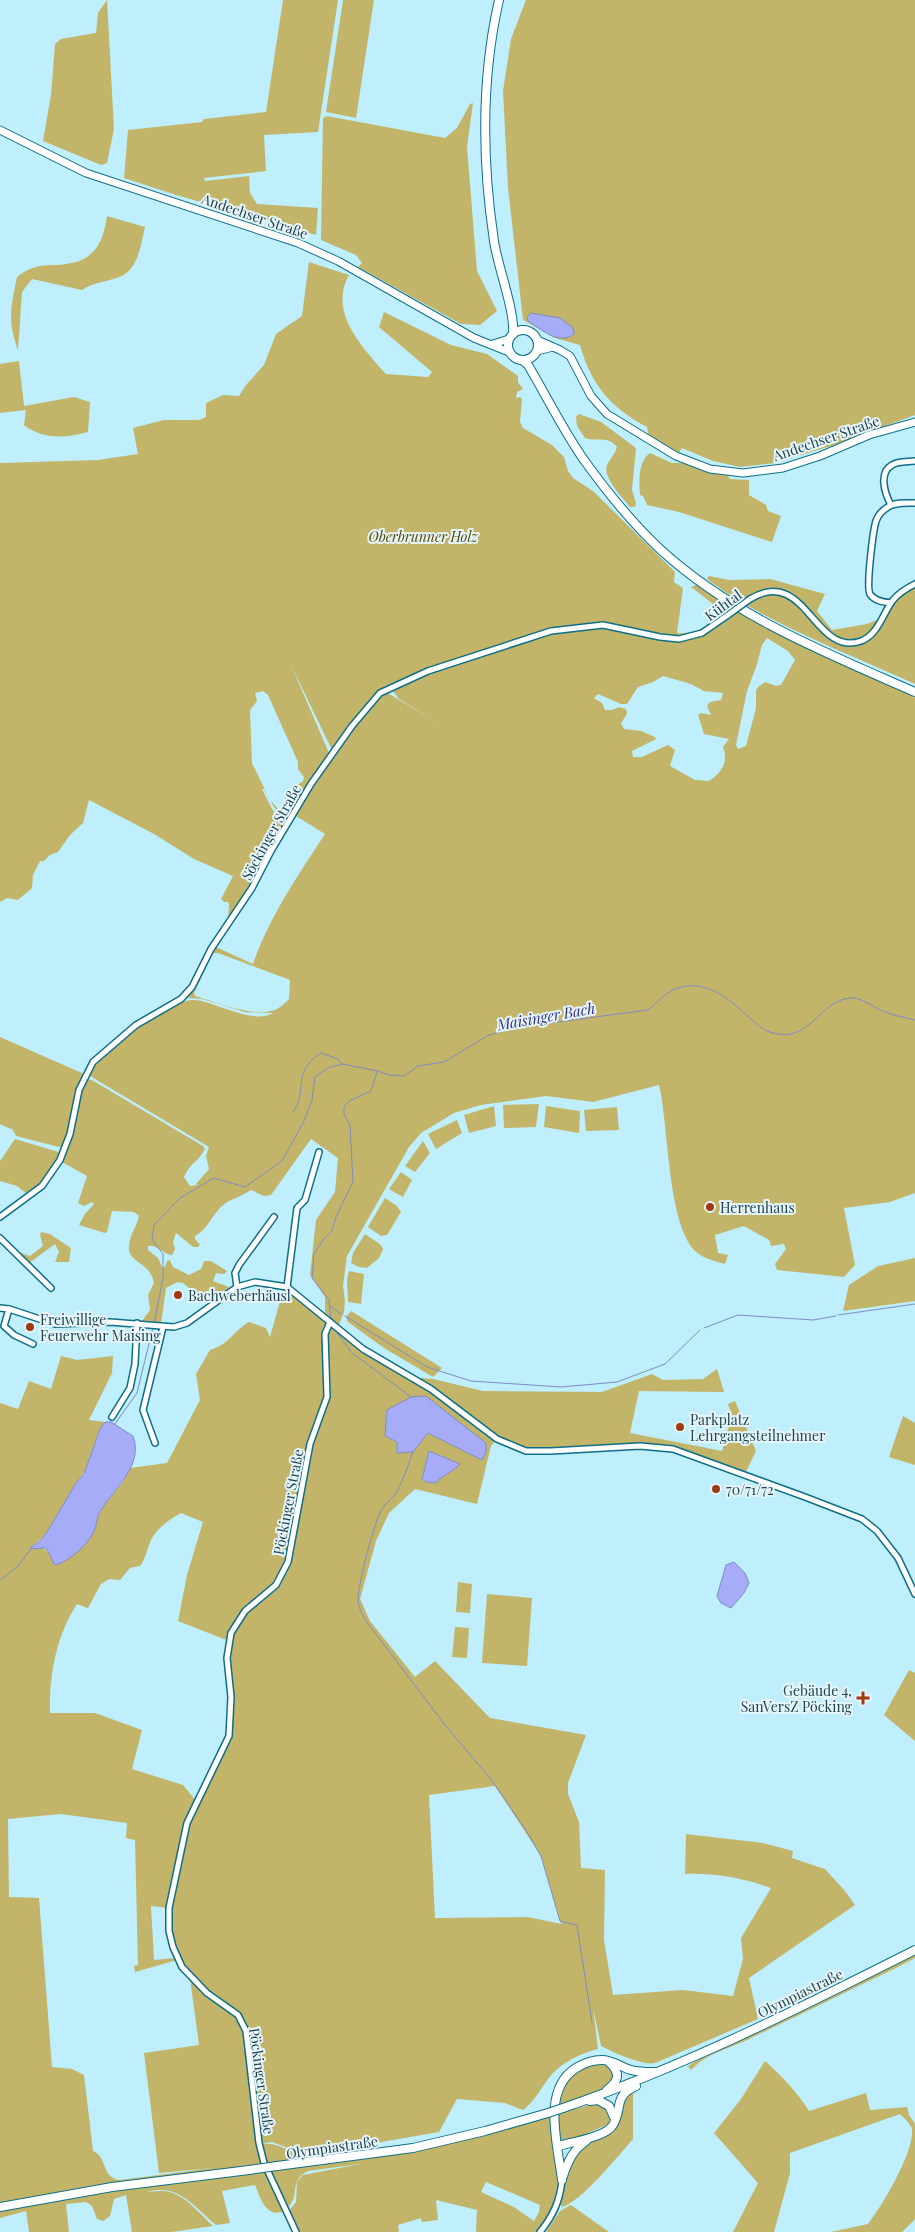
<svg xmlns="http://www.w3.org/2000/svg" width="915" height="2232" font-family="'Playfair Display',serif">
<rect width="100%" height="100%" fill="#bfeefd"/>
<g fill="#c2b569" fill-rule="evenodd">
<polygon points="107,0 114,129 107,163 101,165 43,141 51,95 55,44 61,39 96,33 98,13"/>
<polygon points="283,0 338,0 318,132 264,135 266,171 204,178 205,181 249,176 250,193 257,204 318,208 316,235 176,195 124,178 128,130 202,122 204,119 266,112"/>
<polygon points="343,0 374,0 356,118 326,112"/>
<path d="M526,0H915V415L831,446L774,463L740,467L713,461L682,448L678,454L649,437L647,427C611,408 591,385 580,345L555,338L523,320L508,188L503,91L511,39Z"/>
<polygon points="473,103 467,147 477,271 497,311 480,325 461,324 358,267 362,263 356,255 321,240 323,118 327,116 445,138 457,128 470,104"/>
<path d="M107,216L145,227C141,244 138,271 119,277C106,282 94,282 82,290L32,279L22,292L18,350C7,320 11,307 17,277C21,274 25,271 30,269C39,265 48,265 57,265C91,263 102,249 107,216Z"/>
<path d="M309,262L349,275C328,312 362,347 386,374L428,377L432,372L379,327L384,312L451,345L487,354L518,376V382L523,389L517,392L516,398L520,397L522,399L520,422L523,428L552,445L564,457L568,471L573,478L593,491L675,572L674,582L683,588L677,633C698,634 709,627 721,610L691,587L696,585L774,632L811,650L915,694V1193L890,1202L844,1208L855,1265L844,1277L777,1270L775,1264L786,1249L784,1244L771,1246L769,1240L744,1226L715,1235L718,1253L728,1255L725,1264C714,1261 702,1258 694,1250C667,1219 669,1127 659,1085L593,1102L546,1096L481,1105L454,1113L421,1133L409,1147L347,1256L343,1286L345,1301L344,1312L338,1327L363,1349L412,1377L433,1379L483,1391L602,1392L652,1374L663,1380L703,1379L717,1369L724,1392L639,1391L630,1433L722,1451L732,1415L728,1404L735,1401L756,1451L744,1476L673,1449L656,1447L526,1451L497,1439L491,1446L477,1504L415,1489L389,1513L376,1541L360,1599L370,1621L415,1677L435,1661L490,1718L586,1735L568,1783V1794L579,1822L581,1868L605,1870L604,1940L613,1995L683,1990L733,1996L743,1959L741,1938L771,1888C742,1878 716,1873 685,1874L686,1834L763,1843L793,1851L792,1858L825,1869L845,1891L855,1905L749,1978L758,2019L655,2063C643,2066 612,2052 601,2046L593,2008L598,2049C579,2054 560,2063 548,2079C540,2090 534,2102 523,2110L505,2103L457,2099L439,2132L307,2155L272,2142L249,2146L257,2145L261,2165L0,2204V1403L18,1409L29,1381L51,1389L61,1356L77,1360L113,1356L112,1373L89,1420L105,1422C95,1435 94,1450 88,1465C84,1473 79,1479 74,1487C62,1507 52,1533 32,1546C43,1547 49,1549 52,1561L63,1562L76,1552L90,1536L102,1508L123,1482L130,1468L167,1463L200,1400L196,1374L210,1350C230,1344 233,1331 249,1322L266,1328L270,1337L284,1287L325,1318V1297L310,1275L316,1220L335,1192L338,1158L311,1139L271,1195L264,1196L251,1190C242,1197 231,1198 222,1206C212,1215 208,1229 195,1236V1239L200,1245L198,1247H193L176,1233L173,1242L175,1249L172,1255C163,1255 158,1244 148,1246V1250L158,1258L162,1267H165L167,1261L170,1260L173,1267L189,1275L201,1269L204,1261H211L227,1271L224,1274L216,1273L213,1281L229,1287L228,1290L214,1298L193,1291L183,1283L177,1282L166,1288L161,1324L142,1321L150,1310L148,1295L154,1283C150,1261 127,1263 129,1246C130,1234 137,1226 139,1216L134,1212L112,1211L107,1232L105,1233L79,1225L85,1214L94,1204L92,1202L84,1206L78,1203L87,1176L62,1162C73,1135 74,1105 86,1079L92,1080L203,1146L205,1149C200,1160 189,1164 184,1177L190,1186L197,1185L196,1184L209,1169L206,1156L209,1147L90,1076L89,1072C103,1050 169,998 195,1000C216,1002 253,1025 273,1013L245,1012L202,999L189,998L188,996L215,944L244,905L274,847L318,776L376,698L386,692L440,724L399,699L389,686L370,700L334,748H331L291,665L329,753L288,819L290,791L303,781L304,777L298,769V762L268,695L263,691L255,693L257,701L250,710L252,763L270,800L281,812L283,811L287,789L289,791L285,819L274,807L264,789H262L272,809L285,825L258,875L228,923L229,904L228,902H224L221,899L233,876L194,859L154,834L89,800L83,823L70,835L58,852L50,855L44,861H40L33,875L32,888L18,900L7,898L0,902V463L98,460L138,454L133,428L164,420H199L206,417V403L223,395L239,396L246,385L264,365L276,334L302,316ZM767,638L788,651L795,660L781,685L776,686L765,682L758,687L756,691V708L746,746L738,749L736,745L747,691L757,664L762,645ZM663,676L691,684L704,691L723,693L721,700L710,702L707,706L711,715L701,713L698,715L704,734L729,739L723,747C729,763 721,773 709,781L695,780L670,766L675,750L668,745L642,757H633L632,751L656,739L655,737L641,731L624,729L621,723L627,714L626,709L619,707L612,710H605L602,703L594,698L598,694L621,704H627L638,687L653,682ZM296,816L325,834C298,875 269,918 253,964L216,947L246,904L277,847ZM213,953H218L290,980L289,999C286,1002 281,1007 277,1009C257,1019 215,1002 195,996L194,993ZM387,1410L486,1452L482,1460L428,1433L397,1453V1442L385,1436ZM429,1451L444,1477L422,1479ZM181,1513L203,1522L187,1575L178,1621L229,1641V1736L197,1802L183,1785L132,1769L142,1730L95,1713H50C49,1676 56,1636 77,1604L88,1608L101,1584L109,1579L120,1580L130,1568L140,1566C146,1558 147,1549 151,1540C157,1528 170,1519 181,1513ZM495,1786L541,1856L561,1924L528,1917L435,1918L429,1795ZM61,1814L127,1823L126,1838L135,1840L138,1965L134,1966L135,1972L177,1960L190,1978L199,2045L144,2053L159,2173L212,2168L120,2180C101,2178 108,2157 93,2151L84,2075L72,2069L52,2067L39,1898L9,1897L8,1819ZM151,1906L169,1908V1931L176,1958L154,1960Z"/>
<path d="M19,361L24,406L74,397L90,402L88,432C66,438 43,440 24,425L26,410L0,413V364Z"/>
<path d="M579,414L601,422L636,448L632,490L636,503L635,507H630C623,498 602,477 607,465C610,459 615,454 617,447C608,435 596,442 585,438L577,426L576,417Z"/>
<path d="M650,453L672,463H683L703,471L727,475L730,479L749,480V495L766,505L768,511L781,516L772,542L679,512L647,505L643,496L640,495C639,482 638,461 650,453Z"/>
<path d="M709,576L729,580L770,579L825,594L817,611L832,630L867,624L884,617L896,599L915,585V684C846,652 774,627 711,582L707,578Z"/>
<polygon points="0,1037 84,1074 77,1090 67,1140 63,1148 16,1136 13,1130 0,1124"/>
<polygon points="539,1104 536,1127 504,1128 503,1105"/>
<polygon points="494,1106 496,1126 469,1133 464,1115"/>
<polygon points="546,1106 580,1111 579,1133 544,1127"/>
<polygon points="617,1107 619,1130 586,1131 584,1110"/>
<polygon points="457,1120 462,1133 436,1149 428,1134"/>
<polygon points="15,1139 62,1153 44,1182 27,1194 17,1186 0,1181 0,1161"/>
<polygon points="423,1141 430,1153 415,1172 405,1166"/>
<polygon points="401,1172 412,1180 403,1197 389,1189"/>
<polygon points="385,1198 397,1206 401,1212 387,1235 381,1236 368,1227"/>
<polygon points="41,1232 50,1234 71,1248 69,1262 55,1262 59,1252 55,1244 28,1264 18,1252 30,1256 43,1246 40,1235"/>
<polygon points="365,1234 381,1245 383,1249 379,1258 367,1268 359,1267 351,1263 353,1253"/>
<polygon points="915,1258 915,1301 843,1311 849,1285 878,1266"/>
<polygon points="349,1271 364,1274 361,1304 348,1302 347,1279"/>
<polygon points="351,1311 442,1368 433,1377 384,1348 348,1322 346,1317"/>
<polygon points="903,1416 915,1423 915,1465 889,1457"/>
<polygon points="458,1582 472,1584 470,1613 456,1612"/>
<polygon points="487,1594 532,1598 527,1666 482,1663"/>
<polygon points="455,1627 469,1628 467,1658 452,1657"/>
<polygon points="909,1670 915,1673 915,1741 884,1715"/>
<path d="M915,1953V1958L896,1968C848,1991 800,2015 751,2038C730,2049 708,2052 691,2070L688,2066L707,2055Z"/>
<path d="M765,2061C782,2076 797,2092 809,2111L866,2093L870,2110L907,2107L909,2115L915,2124V2219L902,2232H831L868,2224C882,2206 915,2151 912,2129C910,2123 904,2118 900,2114L790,2153V2173L774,2232H733L758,2183L714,2133L741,2099Z"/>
<path d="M595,2064C604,2064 609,2064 615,2071L613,2084L585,2097L558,2104C561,2082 575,2071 595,2064Z"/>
<path d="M633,2089V2139C620,2154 580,2203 562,2207L560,2203L567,2167L581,2147L613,2131L616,2126L622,2102Z"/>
<polygon points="596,2103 607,2107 611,2119 607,2125 564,2143 561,2142 557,2114"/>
<path d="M552,2116C557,2165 567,2193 537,2232H476L477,2210L436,2200L438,2220L422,2222L421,2218L398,2225L399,2232H297L288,2212L296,2202L297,2182L303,2175L360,2164L308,2171C287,2182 302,2196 286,2209L268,2170L490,2132ZM486,2182L540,2205L539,2212L534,2221L514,2207L481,2192Z"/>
<path d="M263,2144C282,2142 294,2157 312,2157V2161L268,2164L262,2147Z"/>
<path d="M265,2171L284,2211C266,2219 260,2197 255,2185L222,2191L230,2223L216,2225C192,2205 179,2183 146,2192C153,2192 162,2190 170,2192C186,2196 201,2215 213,2226L171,2232H132L126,2195L114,2199L110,2216L103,2221L97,2219L92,2206L86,2202L66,2204L69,2232H29L26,2211L0,2218V2210L62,2198Z"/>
<polygon points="571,2205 609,2232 546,2232 560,2211"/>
</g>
<g fill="#a6acf8" stroke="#7e8cc4">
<path d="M531,313L560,318L573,328L574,334C559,346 541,329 528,321L527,317Z"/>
<polygon points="426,1396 486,1443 486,1452 482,1460 428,1433 413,1452 397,1453 397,1442 385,1436 387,1410 411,1397"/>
<path d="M105,1422H111L133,1436C144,1465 114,1489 101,1510C97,1516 97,1523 95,1529C89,1544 71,1560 56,1565L53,1563C45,1540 45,1551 30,1548L40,1541L47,1532L76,1483L84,1474L100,1429Z"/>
<path d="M429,1451L460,1464C453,1472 441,1476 436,1483L426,1482L422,1479Z"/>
<polygon points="734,1562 745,1573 749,1583 744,1593 731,1608 721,1603 717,1596 726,1565"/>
</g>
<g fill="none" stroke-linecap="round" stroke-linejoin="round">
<g stroke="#7e8cc4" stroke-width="1">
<path d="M293,1112C309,1091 290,1073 321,1053L338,1059L342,1064"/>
<polyline points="330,1306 341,1314"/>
<polyline points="838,1315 915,1304"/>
<polyline points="345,1316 427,1367 471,1381 561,1387 617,1382 665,1364 700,1330"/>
<polyline points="331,1319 329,1300 312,1278 314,1254 324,1239 332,1231 336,1217 353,1182 350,1125 344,1114 344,1107 349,1101 371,1091 377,1072"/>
<path d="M154,1324L163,1278V1254L152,1239L154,1225L180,1198L214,1178L245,1187L282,1161L304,1121L312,1100L315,1077L328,1068L342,1064L378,1071L389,1075L404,1076L418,1066L444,1062L489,1035L520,1027L648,1010C658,1003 663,994 675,989C701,979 724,994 743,1012C754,1021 762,1032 778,1034C813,1040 821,997 854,998C864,999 876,1009 885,1012C894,1016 905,1017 915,1020"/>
<polyline points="704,1328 738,1315 813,1320 836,1316"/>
<polyline points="335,1330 351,1352 411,1397"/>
<polyline points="114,1425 137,1393 153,1327"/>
<path d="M413,1452C408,1466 403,1481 395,1495C391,1500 385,1504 382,1509C374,1522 358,1585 358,1599C358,1607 362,1614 366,1621L445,1725L490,1778L526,1830L541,1856L560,1921L577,1925L592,2022"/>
<polyline points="0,1580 18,1566 31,1549"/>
</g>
<defs>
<g id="street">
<path d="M891,505C885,494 878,473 892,465C898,461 907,462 915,461"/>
<path d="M750,599C806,565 814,658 861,641C878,635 883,613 893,600C899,593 907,588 915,584"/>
<path d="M891,603C884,602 874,601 870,594C866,587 873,531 876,521C878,515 883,510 888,507C895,502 907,503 915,503"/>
<polyline points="0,1217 42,1186 60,1160 70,1134 79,1090 93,1062 136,1025 181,999 192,987 211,949 252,888 271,851 311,784 352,726 380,693 428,671 551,631 603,625 660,637 679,639 702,633 728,615"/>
<polyline points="0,1238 51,1288"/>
<polyline points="237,1287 235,1273 239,1265 274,1217"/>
<polyline points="287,1287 297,1208 305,1200 319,1152"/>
<polyline points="0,1308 9,1309 55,1324 110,1322 174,1327 187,1323 237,1287 255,1282 287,1287 363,1349 431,1389 497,1439 526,1451 551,1451 640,1446 673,1449 805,1497 862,1519 877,1531 898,1558 915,1594"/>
<polyline points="9,1309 4,1326 14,1335 33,1344"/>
<polyline points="112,1417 130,1388 135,1364 137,1323"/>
<polyline points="155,1443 143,1410 163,1327"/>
<polyline points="296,2232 264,2163 259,2143 246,2031 238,2015 207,1993 182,1967 173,1947 169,1931 169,1908 187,1823 229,1736 231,1697 227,1658 231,1633 245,1611 276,1585 288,1562 310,1444 327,1397 325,1334 330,1322"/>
<path d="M540,2232C553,2216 560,2201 562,2180"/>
</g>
<g id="secondary">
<polyline points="0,130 86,173 298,243 338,261 474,338 509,352"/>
<polyline points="537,340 560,350 570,356 591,396 607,414 676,456 710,469 743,473 783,468 820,456 869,435 915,422"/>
<polyline points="493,344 509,339"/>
<polyline points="537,351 553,347"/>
</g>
<g id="primary">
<path d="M499,0C481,79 482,161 494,241C498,268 515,310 513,334"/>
<circle cx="523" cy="345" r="15"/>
<path d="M522,360L528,365C547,397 563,430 584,460C607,492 632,523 661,550C733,616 826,653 915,692"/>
<path d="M607,2090C619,2081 621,2073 609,2062"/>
<polyline points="590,2101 598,2100 609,2106 614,2117"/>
<path d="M563,2108C685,2066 800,2008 915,1950"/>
<path d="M558,2146C572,2142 606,2137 613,2125C623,2108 613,2096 636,2086"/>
<polyline points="277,2166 413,2148 485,2131 548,2113"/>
<path d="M563,2176C568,2161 573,2150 586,2141"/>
<path d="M562,2180C558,2145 541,2090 576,2068C584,2063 593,2060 602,2060C612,2060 621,2067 631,2070C638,2072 646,2072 654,2072"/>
<polyline points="0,2207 112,2187 249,2170"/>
</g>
</defs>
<use href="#street" stroke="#0e6f86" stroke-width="8"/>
<use href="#secondary" stroke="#0e6f86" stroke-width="9"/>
<use href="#primary" stroke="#0e6f86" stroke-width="10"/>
<use href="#street" stroke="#fff" stroke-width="5"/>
<use href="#secondary" stroke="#fff" stroke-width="7"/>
<use href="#primary" stroke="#fff" stroke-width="8"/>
<defs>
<polyline id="street-bridge" points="728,615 750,599"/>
<g id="primary-bridge">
<polyline points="548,2113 563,2108"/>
<polyline points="249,2170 277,2166"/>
</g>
</defs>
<use href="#street-bridge" stroke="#0e6f86" stroke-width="8" stroke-linecap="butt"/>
<use href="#primary-bridge" stroke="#0e6f86" stroke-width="10" stroke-linecap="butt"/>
<use href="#street-bridge" stroke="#fff" stroke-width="5"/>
<use href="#primary-bridge" stroke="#fff" stroke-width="8"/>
</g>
<g fill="#9f390f" stroke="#e6f5fa" stroke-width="2">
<circle cx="710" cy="1207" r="5"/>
<circle cx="178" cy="1295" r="5"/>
<circle cx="30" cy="1327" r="5"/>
<circle cx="680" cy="1427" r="5"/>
<circle cx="716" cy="1489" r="5"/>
<path d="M860.5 1690.5h5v5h5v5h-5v5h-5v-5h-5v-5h5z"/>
</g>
<g text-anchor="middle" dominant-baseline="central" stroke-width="4" stroke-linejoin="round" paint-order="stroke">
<g font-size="14" fill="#1f424c" stroke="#e6f5fa">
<text transform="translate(255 216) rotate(19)">Andechser Straße</text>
<text transform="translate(826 438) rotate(-19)">Andechser Straße</text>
<text transform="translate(723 605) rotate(-36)">Kühtal</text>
<text transform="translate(271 832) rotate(-61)">Söckinger Straße</text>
<text transform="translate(288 1502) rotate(-79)">Pöckinger Straße</text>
<text transform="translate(800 1993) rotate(-26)">Olympiastraße</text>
<text transform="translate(262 2081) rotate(82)">Pöckinger Straße</text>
<text transform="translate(332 2147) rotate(-8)">Olympiastraße</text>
</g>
<g font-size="14" font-style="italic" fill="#564c07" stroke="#e6f5fa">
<text x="423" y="536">Oberbrunner Holz</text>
</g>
<g font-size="14" fill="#1f424c" stroke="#e6f5fa" text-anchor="start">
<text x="720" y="1207">Herrenhaus</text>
<text x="188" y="1295">Bachweberhäusl</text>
<text x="40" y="1319">Freiwillige<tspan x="40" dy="16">Feuerwehr Maising</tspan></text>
<text x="690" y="1419">Parkplatz<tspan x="690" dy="16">Lehrgangsteilnehmer</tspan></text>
<text x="726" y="1489">70/71/72</text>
<text x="852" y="1690" text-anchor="end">Gebäude 4,<tspan x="852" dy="16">SanVersZ Pöcking</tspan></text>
</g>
<g font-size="15" font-style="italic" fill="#353186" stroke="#e6f5fa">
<text transform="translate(546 1016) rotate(-10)">Maisinger Bach</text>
</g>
</g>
</svg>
